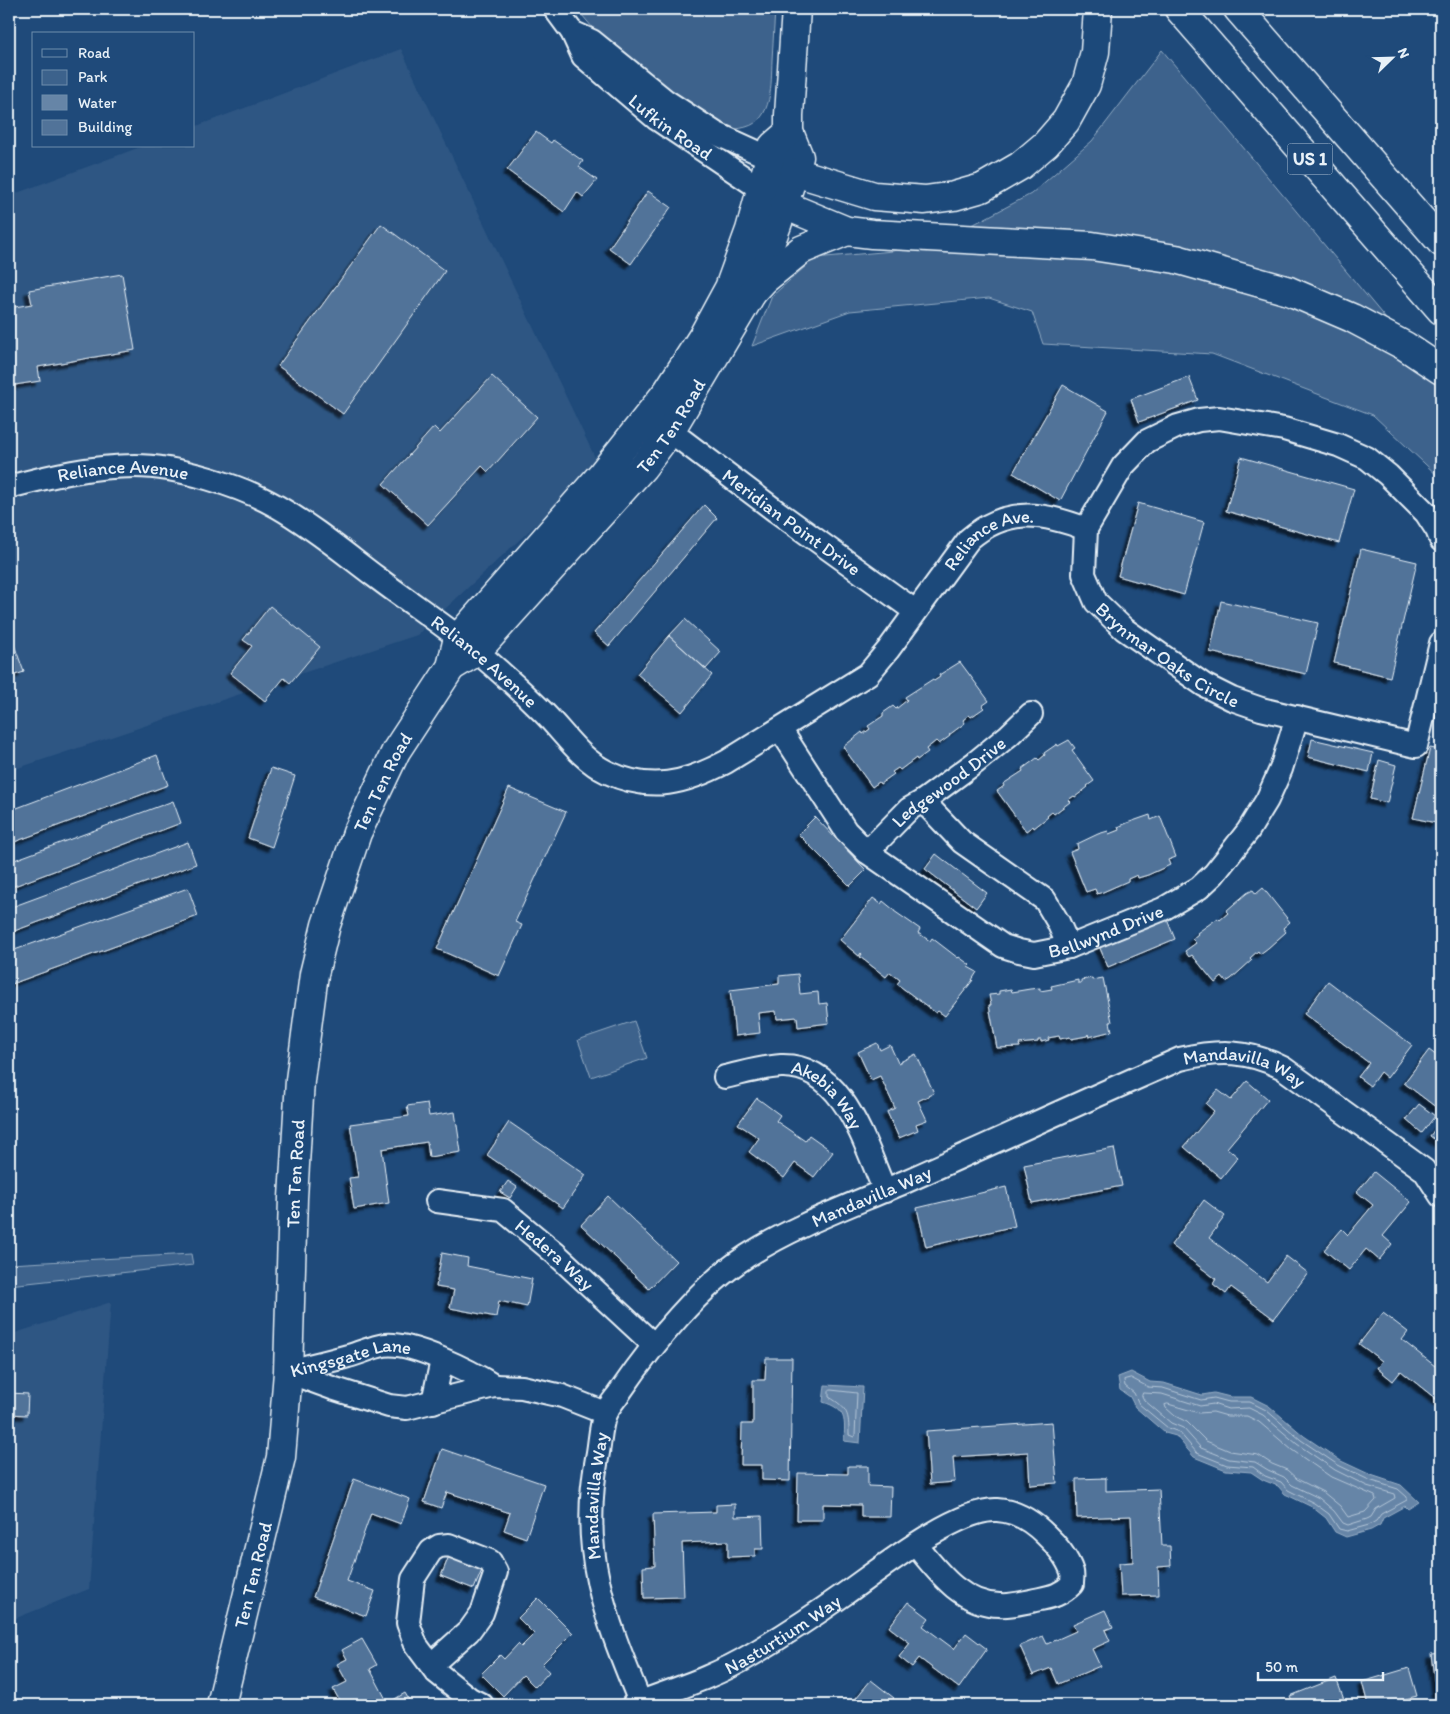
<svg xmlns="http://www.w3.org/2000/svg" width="1450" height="1714" font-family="Itim,sans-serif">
<defs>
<filter id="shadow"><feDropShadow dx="-4.5" dy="4.5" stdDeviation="1" flood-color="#0009"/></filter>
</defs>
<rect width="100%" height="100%" fill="#1f4a7a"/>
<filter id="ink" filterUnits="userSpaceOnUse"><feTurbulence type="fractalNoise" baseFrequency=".02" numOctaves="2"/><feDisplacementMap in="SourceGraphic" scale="10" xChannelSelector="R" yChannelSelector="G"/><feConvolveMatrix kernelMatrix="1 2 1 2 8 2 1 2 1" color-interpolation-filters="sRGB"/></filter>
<g filter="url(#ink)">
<g fill="#2e5683">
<polygon points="401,49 599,466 417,635 9,771 9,196 143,146 194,146 194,127"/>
<polygon points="111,1302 89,1589 9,1621 9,1335"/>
</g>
<g fill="#3c628c" stroke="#92aac2">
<path d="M577,9H775C774,26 773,43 772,60C771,83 773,120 746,127C731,131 725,130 712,124L602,39Z"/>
<polygon points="1162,50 1441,385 1441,479 1373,415 1212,354 1043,344 1032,312 989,298 850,311 752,346 772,296 815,258 893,251 976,223 1031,194 1092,141"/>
<polygon points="634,1021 647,1058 591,1077 578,1040"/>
<polygon points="191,1254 193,1265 9,1285 9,1264"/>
</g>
<g fill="#6685a7" stroke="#9ab0c7">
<polygon points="1131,1372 1150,1382 1164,1383 1202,1395 1214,1393 1230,1397 1251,1397 1269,1406 1304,1436 1341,1461 1371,1475 1401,1485 1419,1502 1408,1509 1405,1506 1383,1518 1380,1525 1371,1530 1346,1537 1335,1532 1326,1518 1312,1507 1285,1494 1278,1486 1263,1480 1251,1472 1226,1470 1194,1457 1176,1436 1165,1433 1135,1407 1130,1397 1120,1390 1118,1377"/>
<path d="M825,1385L863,1387L860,1443L844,1441C845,1420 847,1409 823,1402Z"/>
</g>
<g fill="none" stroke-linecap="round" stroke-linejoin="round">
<g stroke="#b4c6d8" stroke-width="1">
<polygon points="1131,1378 1148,1387 1163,1388 1201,1400 1214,1398 1229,1402 1250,1402 1266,1410 1301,1440 1338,1465 1369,1480 1398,1489 1407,1497 1407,1500 1381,1514 1376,1521 1369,1525 1347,1531 1339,1529 1329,1514 1314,1503 1288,1490 1281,1482 1265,1476 1253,1467 1227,1465 1197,1453 1179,1432 1168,1428 1139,1404 1134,1393 1125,1386 1124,1380"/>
<path d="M831,1390L857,1393L855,1435L854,1437L849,1435C849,1414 848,1408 829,1397V1392Z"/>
<polygon points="1143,1393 1162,1394 1200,1406 1213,1404 1228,1409 1249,1408 1263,1415 1297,1444 1335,1470 1367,1486 1394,1494 1395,1498 1376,1509 1371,1517 1367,1519 1348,1525 1343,1523 1334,1511 1319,1498 1292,1485 1284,1477 1268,1470 1255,1462 1229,1459 1201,1448 1183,1428 1171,1423 1144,1400 1142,1396"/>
<polygon points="1168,1404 1199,1413 1213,1412 1227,1416 1247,1416 1259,1422 1292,1450 1331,1477 1375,1496 1376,1500 1365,1512 1348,1517 1340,1506 1323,1492 1297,1479 1287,1470 1272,1464 1258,1455 1230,1451 1206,1441 1187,1422 1175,1416 1166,1408 1165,1405"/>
</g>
</g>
<g fill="#517399" stroke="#e8f1f8" filter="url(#shadow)">
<polygon points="536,132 551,143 553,140 583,161 579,167 597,180 583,197 577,192 564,212 507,170"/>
<polygon points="648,191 671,207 631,264 609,248"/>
<polygon points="381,224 445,271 343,414 278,366"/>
<polygon points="122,274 135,350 38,367 40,381 9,386 9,308 32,304 29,290"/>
<polygon points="492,376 537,417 488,472 482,466 428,525 383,484 434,427 440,433"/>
<polygon points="1189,377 1198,400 1139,422 1131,399"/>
<polygon points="1063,385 1108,411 1060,501 1013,473"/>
<polygon points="1241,457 1354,489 1339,543 1226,511"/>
<polygon points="1138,503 1204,522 1184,595 1118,576"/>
<polygon points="704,505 717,518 609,646 594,633"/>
<polygon points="1361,549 1417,562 1390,677 1334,663"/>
<polygon points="1221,601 1318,623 1306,674 1210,652"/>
<polygon points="270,606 320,647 290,683 284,678 265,701 230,673 252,646 243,640"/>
<polygon points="685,619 721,652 706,669 669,636"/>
<polygon points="9,631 24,672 9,677"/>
<polygon points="669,636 712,675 682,712 637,674"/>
<polygon points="960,662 989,701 982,706 984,708 971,717 969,715 963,720 965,723 949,735 950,736 939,744 936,741 926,749 928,752 917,760 916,758 900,770 898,768 892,772 894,774 880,784 879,782 872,787 843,747 862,732 863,734 870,729 868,726 883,716 883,713 893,706 896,709 907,700 905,697 933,679 934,681 940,677 939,675"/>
<polygon points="1312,739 1373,753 1369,772 1308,757"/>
<polygon points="1069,740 1075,748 1072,750 1094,781 1087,786 1088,787 1075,797 1074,796 1068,800 1070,802 1054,814 1052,812 1047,816 1048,817 1034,828 1033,826 1026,831 997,791 1004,786 1003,784 1023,771 1022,769 1037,758 1039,760 1045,755 1044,753 1057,744 1058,746"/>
<polygon points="1430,748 1441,750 1441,803 1436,823 1413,818"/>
<polygon points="157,755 168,785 9,844 9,811"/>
<polygon points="1379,760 1396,765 1387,803 1370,799"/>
<polygon points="271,768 295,776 272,847 248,838"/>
<polygon points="509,788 566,812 515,922 522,925 499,976 437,949"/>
<polygon points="173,801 181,823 9,888 9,862"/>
<polygon points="1150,815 1151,820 1160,816 1176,857 1168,860 1170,865 1148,875 1138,878 1137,875 1128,879 1128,881 1103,892 1097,894 1095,889 1086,892 1070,852 1078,849 1077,844 1098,834 1108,831 1109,834 1119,830 1118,827 1127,823"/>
<polygon points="815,817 866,870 850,886 798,834"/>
<polygon points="188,842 196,864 9,933 9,908"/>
<polygon points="936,854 987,893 976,908 925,869"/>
<polygon points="188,888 198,916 9,985 9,952"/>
<polygon points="1263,888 1290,922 1283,928 1286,932 1268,948 1260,954 1258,951 1250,958 1252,960 1231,979 1226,982 1222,977 1215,983 1192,955 1189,957 1185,951 1196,943 1192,939 1198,934 1197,933 1218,918 1220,920 1228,913 1226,911 1234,904 1247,893 1253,890 1256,894"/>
<polygon points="873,898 881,904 883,901 894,910 894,911 920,929 918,933 930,941 932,938 958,958 959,957 970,965 968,967 977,972 972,980 973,980 945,1016 938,1011 936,1013 897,984 900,980 890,972 886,977 860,957 862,954 861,953 859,956 840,940"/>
<polygon points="1166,917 1175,939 1108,967 1099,946"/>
<polygon points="798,974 800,994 818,992 819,1004 827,1003 829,1023 798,1027 797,1017 777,1019 776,1011 758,1013 760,1033 735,1036 730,990 779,984 779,976"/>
<polygon points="1092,978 1092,980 1103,978 1112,1022 1110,1022 1112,1031 1089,1037 1088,1034 1087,1036 1071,1039 1070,1037 1060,1039 1059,1036 1048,1038 1049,1040 1041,1042 1041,1040 1038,1040 1038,1042 1019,1044 1020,1047 997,1048 989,1005 991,1005 989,995 999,994 999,991 1011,989 1012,992 1030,989 1040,988 1040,991 1052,989 1051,986 1078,980 1078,983 1081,983 1081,980"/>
<polygon points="1328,981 1412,1045 1387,1078 1380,1072 1370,1086 1358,1077 1369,1063 1304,1014"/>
<polygon points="877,1043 880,1050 890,1045 898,1063 916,1054 934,1093 918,1101 927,1120 916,1124 918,1130 899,1138 887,1112 895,1108 880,1076 871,1080 858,1052"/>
<polygon points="1429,1050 1441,1059 1441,1111 1404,1083"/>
<polygon points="1247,1081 1268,1099 1227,1148 1238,1157 1221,1178 1184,1147 1214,1111 1206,1104 1218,1090 1231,1100"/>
<polygon points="757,1098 780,1115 776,1121 805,1141 809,1135 833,1152 814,1177 795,1163 784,1178 749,1152 759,1138 738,1124"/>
<polygon points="427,1103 429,1116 455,1112 461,1152 429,1157 427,1142 382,1149 389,1203 354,1209 349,1178 358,1177 350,1124 409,1116 407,1106"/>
<polygon points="1419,1104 1435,1116 1422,1133 1406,1120"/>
<polygon points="1441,1121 1441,1144 1430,1136"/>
<polygon points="509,1122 586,1175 563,1208 487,1155"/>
<polygon points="1114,1148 1122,1186 1032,1203 1024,1165"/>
<polygon points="1374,1172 1411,1202 1383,1236 1392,1244 1379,1260 1366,1249 1349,1270 1324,1250 1342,1229 1348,1235 1373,1205 1357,1192"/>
<polygon points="508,1181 517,1187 510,1198 500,1192"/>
<polygon points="1006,1187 1015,1226 926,1247 917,1208"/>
<polygon points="608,1196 676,1261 649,1289 581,1225"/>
<polygon points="1204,1200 1225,1216 1209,1238 1267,1282 1286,1256 1308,1273 1274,1319 1231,1287 1226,1294 1213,1284 1216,1279 1171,1245"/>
<polygon points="442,1253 468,1258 467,1266 532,1279 527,1307 499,1301 496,1317 450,1308 454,1290 436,1287"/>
<polygon points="1383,1313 1408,1332 1402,1340 1435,1366 1441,1358 1441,1403 1401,1371 1393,1381 1377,1368 1382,1361 1359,1344"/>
<polygon points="766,1358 792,1358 790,1481 762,1480 762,1465 741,1465 742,1424 753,1424 753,1380 765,1380"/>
<polygon points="9,1393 28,1394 27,1415 9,1414"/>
<polygon points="1052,1422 1057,1483 1030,1485 1028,1452 953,1457 955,1482 930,1484 926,1431"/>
<polygon points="442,1449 544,1484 526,1538 504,1530 510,1513 447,1492 441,1508 424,1502"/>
<polygon points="848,1466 868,1466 868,1486 891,1487 890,1517 861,1517 861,1505 823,1504 823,1520 797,1520 798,1473 848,1474"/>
<polygon points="1106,1478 1106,1491 1159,1489 1162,1546 1170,1546 1171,1566 1158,1567 1159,1595 1121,1596 1119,1563 1133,1562 1131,1516 1077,1518 1076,1479"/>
<polygon points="354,1479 410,1499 401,1524 371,1513 347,1581 375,1591 366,1616 313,1597"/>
<polygon points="735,1504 735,1517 762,1516 763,1549 755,1549 755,1556 728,1557 728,1541 682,1543 684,1597 644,1598 643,1567 655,1566 653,1514 716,1512 716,1505"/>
<polygon points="449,1556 482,1570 474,1589 441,1576"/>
<polygon points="538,1598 573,1633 542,1664 549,1672 535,1687 523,1675 503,1696 481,1674 500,1655 504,1659 518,1644 521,1647 534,1634 518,1618"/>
<polygon points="908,1602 929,1618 923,1626 954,1649 966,1633 987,1649 959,1688 919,1658 912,1667 899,1657 910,1643 889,1627"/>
<polygon points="1105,1610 1113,1627 1105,1630 1110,1641 1092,1649 1100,1666 1058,1684 1051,1668 1033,1675 1020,1646 1043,1636 1047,1644 1076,1631 1073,1624"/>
<polygon points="362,1639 377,1665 370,1669 388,1703 405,1693 412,1705 357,1705 354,1700 342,1705 333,1689 347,1682 337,1664 347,1659 342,1650"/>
<polygon points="1441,1653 1441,1693 1436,1693 1431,1654"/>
<polygon points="1409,1668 1417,1696 1383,1705 1368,1705 1362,1682"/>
<polygon points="1336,1678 1346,1705 1294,1705 1290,1696"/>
<polygon points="871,1680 894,1698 888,1705 852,1705 851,1704"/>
</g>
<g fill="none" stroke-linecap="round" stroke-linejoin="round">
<defs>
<g id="minor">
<path id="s1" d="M555,9L572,32L583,56L657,119L774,198"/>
<polyline points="572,32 592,41 666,101 715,133 770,158 783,166"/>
<path id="s2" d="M670,431L776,511L915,611"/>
<path id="s3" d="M9,487C50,476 92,466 135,466C177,466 242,486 278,507C313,527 344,553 376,577C417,608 461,636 498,670C514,684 529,698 544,713C564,733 581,760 607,772C651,793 686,783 726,762L868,674L888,650L969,539C1006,507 1042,512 1086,529"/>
<path id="s4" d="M1441,540L1437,530L1426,513L1388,475L1367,458L1338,445L1284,429L1219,418L1199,420L1178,426L1147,441L1123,466L1086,529L1084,574L1096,602L1124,629L1204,685L1232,699L1261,709L1416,746L1441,643"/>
<path id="s5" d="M780,729L846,831L867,852L1003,946L1019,951L1034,954L1069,947L1163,909L1199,888L1214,874L1226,859L1248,831L1267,800L1281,769L1297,717"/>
<polyline points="923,801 962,842 1045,900 1058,922 1069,947"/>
<path id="s6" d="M867,852L909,809L923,801L976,762L1009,735L1031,714"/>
<path id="s7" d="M725,1077C743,1073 763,1067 781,1066C844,1064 865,1146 885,1191"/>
<path id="s8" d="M437,1201L503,1210L556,1254L654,1345"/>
<polyline points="288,1372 332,1388 389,1406 407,1408 494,1386 522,1387 562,1396 605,1413"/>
<path id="s9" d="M288,1372C308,1365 328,1362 348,1356C360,1353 372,1347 384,1345C411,1341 471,1371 494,1386"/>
<polyline points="433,1402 442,1360"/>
<polyline points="431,1665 469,1631 482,1613 496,1572 490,1561 449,1545 439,1546 431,1551 413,1579 408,1623 416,1645 436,1672 470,1699 482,1705"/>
<path id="s10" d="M640,1702C605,1616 579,1553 597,1458C600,1444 600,1427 605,1414C609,1405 617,1397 622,1389C653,1344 700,1286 747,1256C797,1224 855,1204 909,1180C999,1140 1090,1098 1180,1059C1219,1050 1248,1050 1283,1068L1424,1170L1441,1196"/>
<path id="s11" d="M633,1705C672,1690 715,1677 751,1655C783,1636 815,1615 846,1593C880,1569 957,1508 997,1510C1016,1511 1033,1522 1046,1535C1056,1544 1068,1559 1072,1572C1073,1576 1072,1580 1072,1584C1059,1597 1048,1597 1031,1601C1021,1603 1010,1606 1000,1605C962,1605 938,1572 916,1545"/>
</g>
<g id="major">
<path id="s12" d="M451,667L476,652L643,467L670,431L752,293L777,225L799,157L789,132V115L796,9"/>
<path id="s13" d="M221,1705L281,1457L288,1372L293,1198L300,1080L314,974L326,925L357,833L396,751L451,667L458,638L602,474L667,392L703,336L729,288L750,230L773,146L789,132"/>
</g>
<g id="highway">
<polyline points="1179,9 1441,310"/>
<polyline points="1238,9 1441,242"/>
<polyline points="795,172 874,196 925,200 954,196 982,188 1020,166 1046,144 1066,121 1086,85 1095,52 1098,9"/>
<polyline points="784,205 847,231 872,234 1092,246 1176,259 1289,291 1352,318 1405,346 1441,370"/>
<polyline points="752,293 764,280 801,250 847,231"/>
</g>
</defs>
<use href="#minor" stroke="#e8f1f8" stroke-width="26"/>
<use href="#major" stroke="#e8f1f8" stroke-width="31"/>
<use href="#highway" stroke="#e8f1f8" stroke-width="31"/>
<use href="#minor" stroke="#1f4a7a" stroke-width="22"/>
<use href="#major" stroke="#1f4a7a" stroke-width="28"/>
<use href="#highway" stroke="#1f4a7a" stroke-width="28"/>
</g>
</g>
<g text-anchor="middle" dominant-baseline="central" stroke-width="4" stroke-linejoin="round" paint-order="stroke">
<rect fill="#1f4a7a" stroke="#acbfd2" stroke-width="1" x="1287.5" y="143.5" width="45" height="31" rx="4"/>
<g font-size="18" font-weight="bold" fill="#e8f1f8">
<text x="1310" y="159">US 1</text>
</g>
<g font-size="19" fill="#e8f1f8" stroke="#1f4a7a">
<text stroke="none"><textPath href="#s1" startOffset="168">Lufkin Road</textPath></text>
<text stroke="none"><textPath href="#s12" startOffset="328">Ten Ten Road</textPath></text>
<text stroke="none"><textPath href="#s3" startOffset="116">Reliance Avenue</textPath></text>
<text stroke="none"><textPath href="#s2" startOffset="152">Meridian Point Drive</textPath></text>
<text stroke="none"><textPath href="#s3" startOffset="1180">Reliance Ave.</textPath></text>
<text stroke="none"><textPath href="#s4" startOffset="615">Brynmar Oaks Circle</textPath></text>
<text stroke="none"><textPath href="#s3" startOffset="536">Reliance Avenue</textPath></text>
<text stroke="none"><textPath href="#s6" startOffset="108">Ledgewood Drive</textPath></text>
<text stroke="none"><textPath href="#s13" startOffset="944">Ten Ten Road</textPath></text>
<text stroke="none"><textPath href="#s5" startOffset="424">Bellwynd Drive</textPath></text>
<text stroke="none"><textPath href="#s10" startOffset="1054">Mandavilla Way</textPath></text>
<text stroke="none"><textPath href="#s7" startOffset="115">Akebia Way</textPath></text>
<text stroke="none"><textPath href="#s13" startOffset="539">Ten Ten Road</textPath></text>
<text stroke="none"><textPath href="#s10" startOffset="649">Mandavilla Way</textPath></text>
<text stroke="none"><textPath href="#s8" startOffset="135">Hedera Way</textPath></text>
<text stroke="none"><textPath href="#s9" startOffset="65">Kingsgate Lane</textPath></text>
<text stroke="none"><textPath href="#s10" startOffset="214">Mandavilla Way</textPath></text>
<text stroke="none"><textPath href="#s13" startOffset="134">Ten Ten Road</textPath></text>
<text stroke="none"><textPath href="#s11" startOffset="166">Nasturtium Way</textPath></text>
</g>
</g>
<rect width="1450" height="1714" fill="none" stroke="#1f4a7a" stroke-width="30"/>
<rect x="15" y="15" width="1420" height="1684" fill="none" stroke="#e8f1f8" stroke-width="2" filter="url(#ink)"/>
<rect x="32" y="32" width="162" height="115" fill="#1f4a7a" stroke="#6f8dac"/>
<rect x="42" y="49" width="25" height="8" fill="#1f4a7a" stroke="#6f8dac"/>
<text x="78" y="58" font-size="15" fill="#e8f1f8">Road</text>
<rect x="42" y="70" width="25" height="15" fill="#3c628c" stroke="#6f8dac"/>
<text x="78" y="82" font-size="15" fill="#e8f1f8">Park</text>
<rect x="42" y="95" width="25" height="15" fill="#6685a7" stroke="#6f8dac"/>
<text x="78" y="108" font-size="15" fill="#e8f1f8">Water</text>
<rect x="42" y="120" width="25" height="15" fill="#517399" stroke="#6f8dac"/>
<text x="78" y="132" font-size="15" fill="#e8f1f8">Building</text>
<g transform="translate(1392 58) rotate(67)" stroke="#1f4a7a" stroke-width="4" paint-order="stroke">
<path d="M0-4L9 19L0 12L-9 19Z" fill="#e8f1f8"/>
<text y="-8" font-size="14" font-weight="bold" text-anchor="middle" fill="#e8f1f8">N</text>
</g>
<path d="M1258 1672v8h125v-8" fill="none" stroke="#e8f1f8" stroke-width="2.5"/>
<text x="1265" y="1672" font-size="15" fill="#e8f1f8" stroke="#1f4a7a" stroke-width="4" paint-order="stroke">50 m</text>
</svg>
